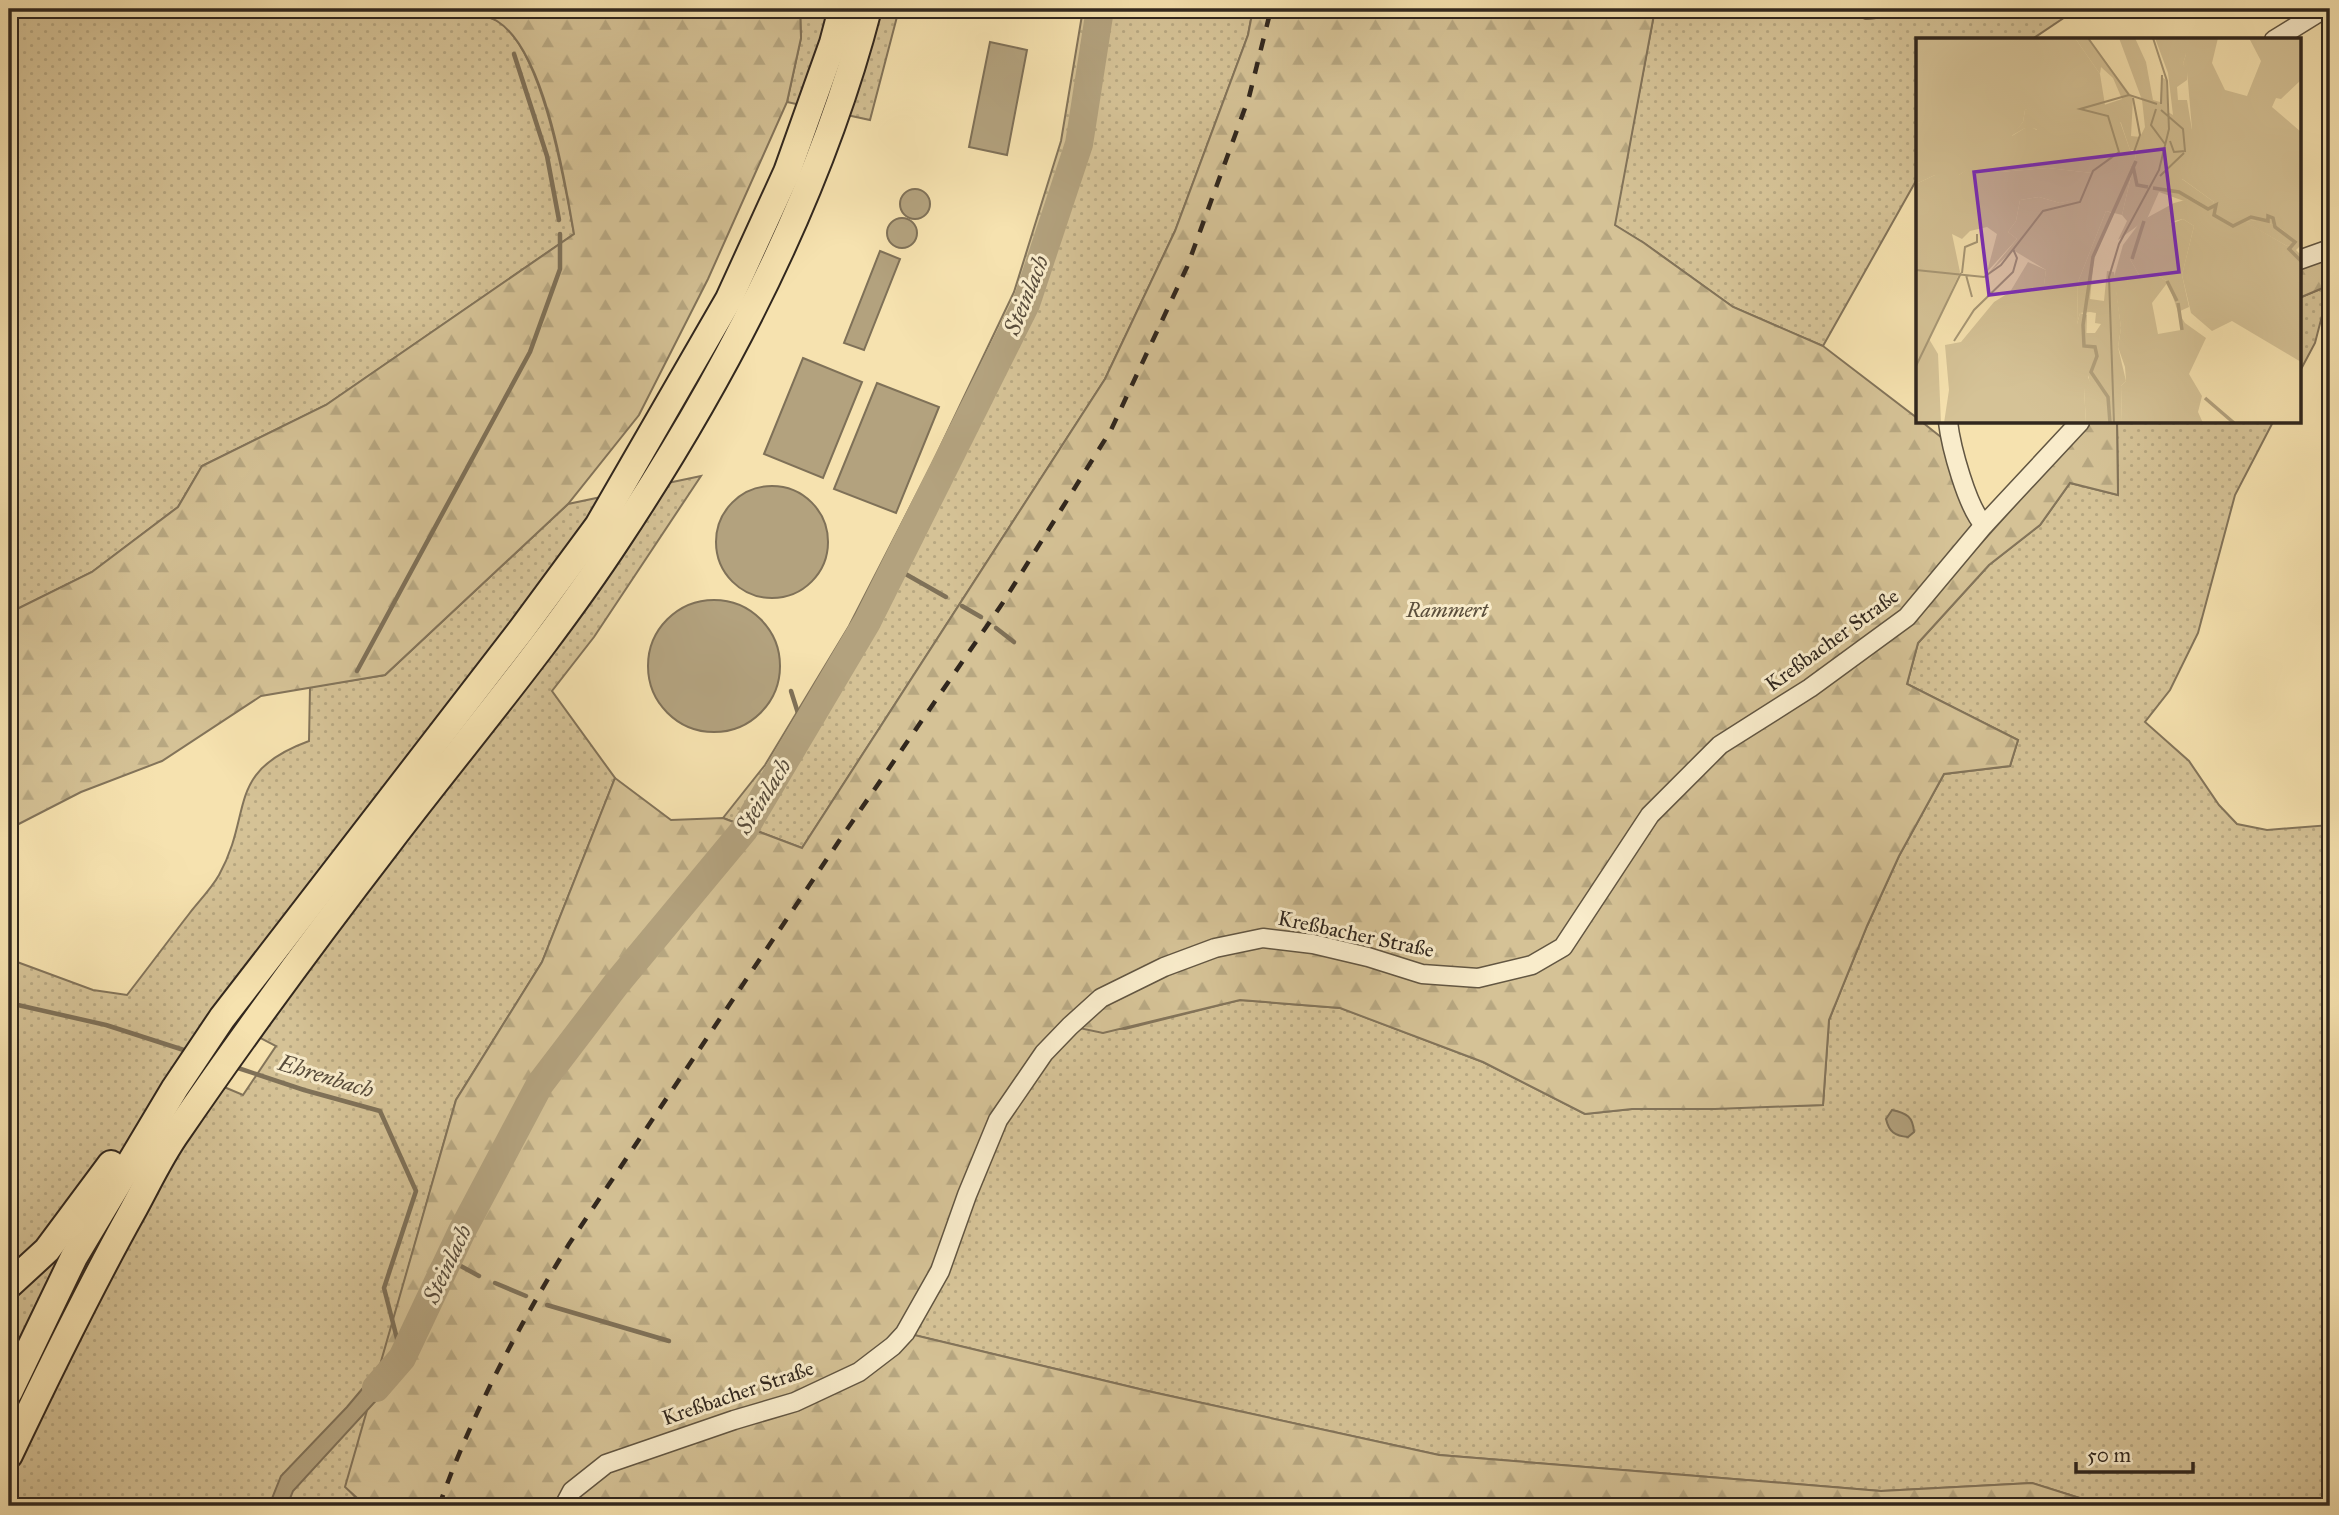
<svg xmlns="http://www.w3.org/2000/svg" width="2339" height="1515" font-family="'IM FELL Great Primer',serif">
<defs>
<pattern id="grass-dots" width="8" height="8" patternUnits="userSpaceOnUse" patternTransform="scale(1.75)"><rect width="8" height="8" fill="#d5c296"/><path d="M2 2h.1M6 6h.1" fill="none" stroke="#b7a781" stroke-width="1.8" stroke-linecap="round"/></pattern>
<pattern id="forest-firs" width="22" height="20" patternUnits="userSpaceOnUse" patternTransform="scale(1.75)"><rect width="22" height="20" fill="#d5c296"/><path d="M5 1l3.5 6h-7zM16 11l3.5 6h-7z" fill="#b7a781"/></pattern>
</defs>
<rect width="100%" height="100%" fill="#f6e2af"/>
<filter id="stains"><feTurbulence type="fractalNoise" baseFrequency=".00286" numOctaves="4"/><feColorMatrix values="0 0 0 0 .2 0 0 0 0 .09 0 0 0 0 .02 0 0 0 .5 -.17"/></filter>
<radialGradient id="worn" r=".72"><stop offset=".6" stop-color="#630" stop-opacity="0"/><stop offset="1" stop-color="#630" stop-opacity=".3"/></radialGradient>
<g fill="url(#grass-dots)" stroke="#83745a" stroke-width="2" fill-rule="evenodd">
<path d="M9,9C141,9 274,5 406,11C429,12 476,10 496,20C542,45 565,185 574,234L326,405L202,466L178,507L92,572L9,613Z"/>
<polygon points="800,9 899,9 870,120 787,102 801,38"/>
<polygon points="1083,9 1253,9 1248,35 1175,231 1105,379 802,848 723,818 765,765 849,626 932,464 1014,292 1061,141"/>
<polygon points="1655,9 1838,9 1866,19 1967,9 2077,9 2031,40 1917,40 1917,179 1823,346 1733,307 1644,243 1614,225"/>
<polygon points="2330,285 2315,343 2299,373 2299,298"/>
<polygon points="2117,422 2273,422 2235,495 2198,633 2170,690 2145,722 2189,761 2219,805 2237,824 2267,830 2330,825 2330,1506 2105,1506 2032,1483 1881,1491 1439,1455 1152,1392 905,1333 998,1120 1070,1026 1125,1029 1240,1000 1341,1008 1483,1062 1585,1114 1632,1109 1823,1105 1829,1020 1867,926 1899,856 1944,774 2010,766 2018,740 1907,684 1918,643 1989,565 2040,525 2070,483 2118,495"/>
<path d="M701,476L594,637L552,691L615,778L542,962L456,1100L346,1487L360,1502L357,1506H9V959L93,990L127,995C148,968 168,941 189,914C199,901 211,889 219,875C254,812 224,772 309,741L310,687L385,675L568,504ZM222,1018L276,1046L243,1095L179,1068Z"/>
</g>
<g fill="url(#forest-firs)" stroke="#83745a" stroke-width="2">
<path d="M374,9H800L801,38L787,102L708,279L639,415L568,504L385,675L261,696L162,761L81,792L9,829V613L92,572L178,507L202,466L326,405L574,234C565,181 545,51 497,21C477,9 401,12 374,9Z"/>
<polygon points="1253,9 1655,9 1615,225 1644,243 1733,307 1823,346 1917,418 1917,422 1922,422 1951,445 1978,518 1940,589 2090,422 2117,422 2118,495 2070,483 2040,525 1989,565 1918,643 1907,684 2018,740 2010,766 1944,774 1899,856 1867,926 1829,1020 1823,1105 1715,1109 1632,1109 1585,1114 1483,1062 1340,1008 1240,1000 1103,1033 1070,1026 998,1120 906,1333 1152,1392 1439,1455 1881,1491 2032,1483 2105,1506 366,1506 345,1487 456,1100 542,962 615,778 671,820 723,818 802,848 1105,379 1175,231 1248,35"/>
<polygon points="1838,9 1967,9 1866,19"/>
<polygon points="2330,253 2330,285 2299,298 2299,265"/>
</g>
<g fill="#b3a27e" stroke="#7f7158" stroke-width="2">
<polygon points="990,42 1027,50 1007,155 969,147"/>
<circle cx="915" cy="204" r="15"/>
<circle cx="902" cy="233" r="15"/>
<polygon points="880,251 900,259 864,350 844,343"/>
<polygon points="803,358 862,382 823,478 764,454"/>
<polygon points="877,383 939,407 896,513 834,489"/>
<circle cx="772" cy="542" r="56"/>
<circle cx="714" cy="666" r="66"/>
<path d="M1892,1110C1907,1113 1913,1117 1914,1132L1908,1137C1895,1136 1889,1132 1886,1119Z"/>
<polygon points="394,1351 406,1368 293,1491 287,1506 269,1506 281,1476 347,1407"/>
</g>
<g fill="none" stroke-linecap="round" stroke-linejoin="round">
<g stroke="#7f7158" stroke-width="4.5">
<polyline points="514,54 547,156 559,220"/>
<polyline points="895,568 946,597"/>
<polyline points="962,606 981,617"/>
<polyline points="996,628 1014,642"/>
<polyline points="357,671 530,352 560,269 560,234"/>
<polyline points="791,691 803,729"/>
<polyline points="9,1003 106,1025 190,1052"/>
<polyline points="235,1067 304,1090 380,1111 416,1191 384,1288 402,1358"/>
<polyline points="448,1259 479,1276"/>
<polyline points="495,1283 526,1296"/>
<polyline points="547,1305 669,1341"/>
</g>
<polyline stroke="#b3a27e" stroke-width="28" points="376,1388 402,1358 462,1231 540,1084 617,983 744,830 867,622 1026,304 1079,144 1100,9"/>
<defs>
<g id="minor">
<polyline points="2274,40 2324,9"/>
<polyline points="2299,260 2330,249"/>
<path d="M1948,422C1951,447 1967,507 1984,525"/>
<polyline points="564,1506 572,1491 606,1464 734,1420 795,1402 859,1372 893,1346 905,1333 940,1271 967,1195 998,1120 1044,1053 1070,1026 1101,998 1164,967 1215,948 1263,938 1313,944 1368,957 1422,974 1478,978 1532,965 1563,947 1650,815 1720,745 1810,688 1907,617 1984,525 2080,422"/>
</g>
<g id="highway">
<polyline points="9,1285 47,1250 111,1164"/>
<polyline points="9,1392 74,1257 175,1088 222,1018 522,629 598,526 729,299 787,172 833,43 842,9"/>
<path d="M9,1455C48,1373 88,1291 132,1212C147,1185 160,1156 178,1131C245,1033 316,937 389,842C466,741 549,644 619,537C726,375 819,198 868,9"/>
</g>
</defs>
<use href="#minor" stroke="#625642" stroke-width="21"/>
<use href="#highway" stroke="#31271e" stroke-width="30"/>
<use href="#minor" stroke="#f9eccb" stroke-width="18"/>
<use href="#highway" stroke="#f6e2af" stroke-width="26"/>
<path stroke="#31271e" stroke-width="4.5" stroke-dasharray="12 12" stroke-linecap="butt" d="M439,1506C472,1413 518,1327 569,1244L839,841L1002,604L1111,430L1187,267L1249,97L1271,9"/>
</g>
<g text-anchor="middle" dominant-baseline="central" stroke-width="6" stroke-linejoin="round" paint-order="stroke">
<g font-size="21" font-style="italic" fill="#5a4e3c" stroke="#f9eccb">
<text x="1447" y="610">Rammert</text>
</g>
<g font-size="21" fill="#31271e" stroke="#f9eccb">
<text transform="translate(1832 640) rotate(-36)">Kreßbacher Straße</text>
<text transform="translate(1356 934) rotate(12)">Kreßbacher Straße</text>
<text transform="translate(738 1393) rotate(-19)">Kreßbacher Straße</text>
</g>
<g font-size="23" font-style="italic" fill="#584c3b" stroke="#f9eccb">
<text transform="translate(1026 295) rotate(-68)">Steinlach</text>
<text transform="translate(763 796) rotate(-58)">Steinlach</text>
<text transform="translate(326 1076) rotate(17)">Ehrenbach</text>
<text transform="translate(447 1264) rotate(-65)">Steinlach</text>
</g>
</g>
<g transform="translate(1916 38)">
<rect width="385" height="385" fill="#f6e2af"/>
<path d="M159,0H172L217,60L215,98L224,99L229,89L226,62L203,0H219L230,24L237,62L244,64L246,39L250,42L252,74L257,77L252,35L239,0H260L270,16L267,26L272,32L271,42L261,49L262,62H271L276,92L266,141L298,164L293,170L277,160L268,163L243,154L231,181L202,202L211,183L206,177L221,112H214L205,85L188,67L206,61L197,40L185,29L184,36ZM115,69L121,91L109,90L95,98L107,84L109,72ZM56,128L83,134L132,130L176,135L166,161L144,165L123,159L104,162L100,183L92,194L101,201L71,234L81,196L71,189L54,193L46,201L36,196L44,234L13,301L22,316L25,385H0V146L19,137H43ZM190,173L196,175L178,220L174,261L188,263L191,233L198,234L205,290L202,309L210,343L205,348L206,385H170L168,350L174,346L172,336L181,323L179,309L170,310L169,295H179L185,286L179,285L180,275L174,274L164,275L161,286L162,244ZM267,181L278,188L266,237L273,269L262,274L252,244L241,237H223L214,221L250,188ZM346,181L367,192L378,207L371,208L329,184ZM112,224L130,232L127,255L94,254Z" fill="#d5c296"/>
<path d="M0,0H159L184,36L189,67L202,78L214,112L220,116L206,177L190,173L162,244L161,286L164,275L171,277L170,309H179L181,318L172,339L177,351L168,350L170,385H28L33,352L29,307L45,304L78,264L94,254H127L130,232L97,212L71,237L101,201L92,194L100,183L104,162L123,159L144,165L163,161L176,135L132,130L83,134L56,129L43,137H19L0,146ZM115,70V83L121,92L112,88L96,98L107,84L109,72ZM260,0H302L296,25L309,52L331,58L345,23L333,0H385V42L365,61L360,60L356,69L385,94V207L380,212L385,217V324L316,283L296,293L275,275L266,237L278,188L267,181L258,183L214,221L223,237H241L252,244L236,265L242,296L265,292L262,274L269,285L290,300L273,336L286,358L282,374L287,385H206L205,348L210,343L209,329L202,309L205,290L198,239L207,207L225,183L258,165L277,160L292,169L298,164L265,140L271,93L276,91L271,33L267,26L270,16L258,11ZM346,181L367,192L378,207L371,208L330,184Z" fill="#d5c296" fill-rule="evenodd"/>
<path fill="none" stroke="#b3a27e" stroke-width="3.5" d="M217,128L221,147L232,149M237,150L263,154L292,171L300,167L298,177L317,188L335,179L352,183V178L357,180L359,189L379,204L373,211L385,223M216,221L228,183M251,243L261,263M262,265L266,292M289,360L318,385M194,385L192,359L175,334L181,318L179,309L168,308L167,287L177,219L220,123"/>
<path fill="none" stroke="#a79775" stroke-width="2" d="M172,0L213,57L241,66M217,60L224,97L218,114M245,66L246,37M240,71L235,87L249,106M245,72L267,91L269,113L258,114L254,103M244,138L268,115M0,232L68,239L85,227L127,173L164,164L177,133L203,114L192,78L164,71L213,57M46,235L49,209L61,204V196M50,237L56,259M38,303L58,272L97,234L101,220L97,211M0,328L45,235M198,385L193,239L203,206L243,132L253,91L251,43L237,0"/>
<path fill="#7b2cbf" fill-opacity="0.15" stroke="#7b2cbf" stroke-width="3.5" d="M248,111L263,234L73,257L58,134Z"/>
<rect width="385" height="385" fill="none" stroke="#31271e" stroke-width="3.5"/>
</g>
<rect width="2339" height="1515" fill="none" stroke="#f6e2af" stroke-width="35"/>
<rect x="10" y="10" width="2318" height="1494" fill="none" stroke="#31271e" stroke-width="3.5"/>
<rect x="18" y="18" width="2304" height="1480" fill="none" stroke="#31271e" stroke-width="2"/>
<path d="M2076 1462v10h117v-10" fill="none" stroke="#31271e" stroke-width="3.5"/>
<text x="2087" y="1462" font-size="21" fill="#31271e" stroke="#f9eccb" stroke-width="5" paint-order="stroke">50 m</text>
<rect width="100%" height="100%" filter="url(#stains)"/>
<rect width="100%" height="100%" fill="url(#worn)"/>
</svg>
